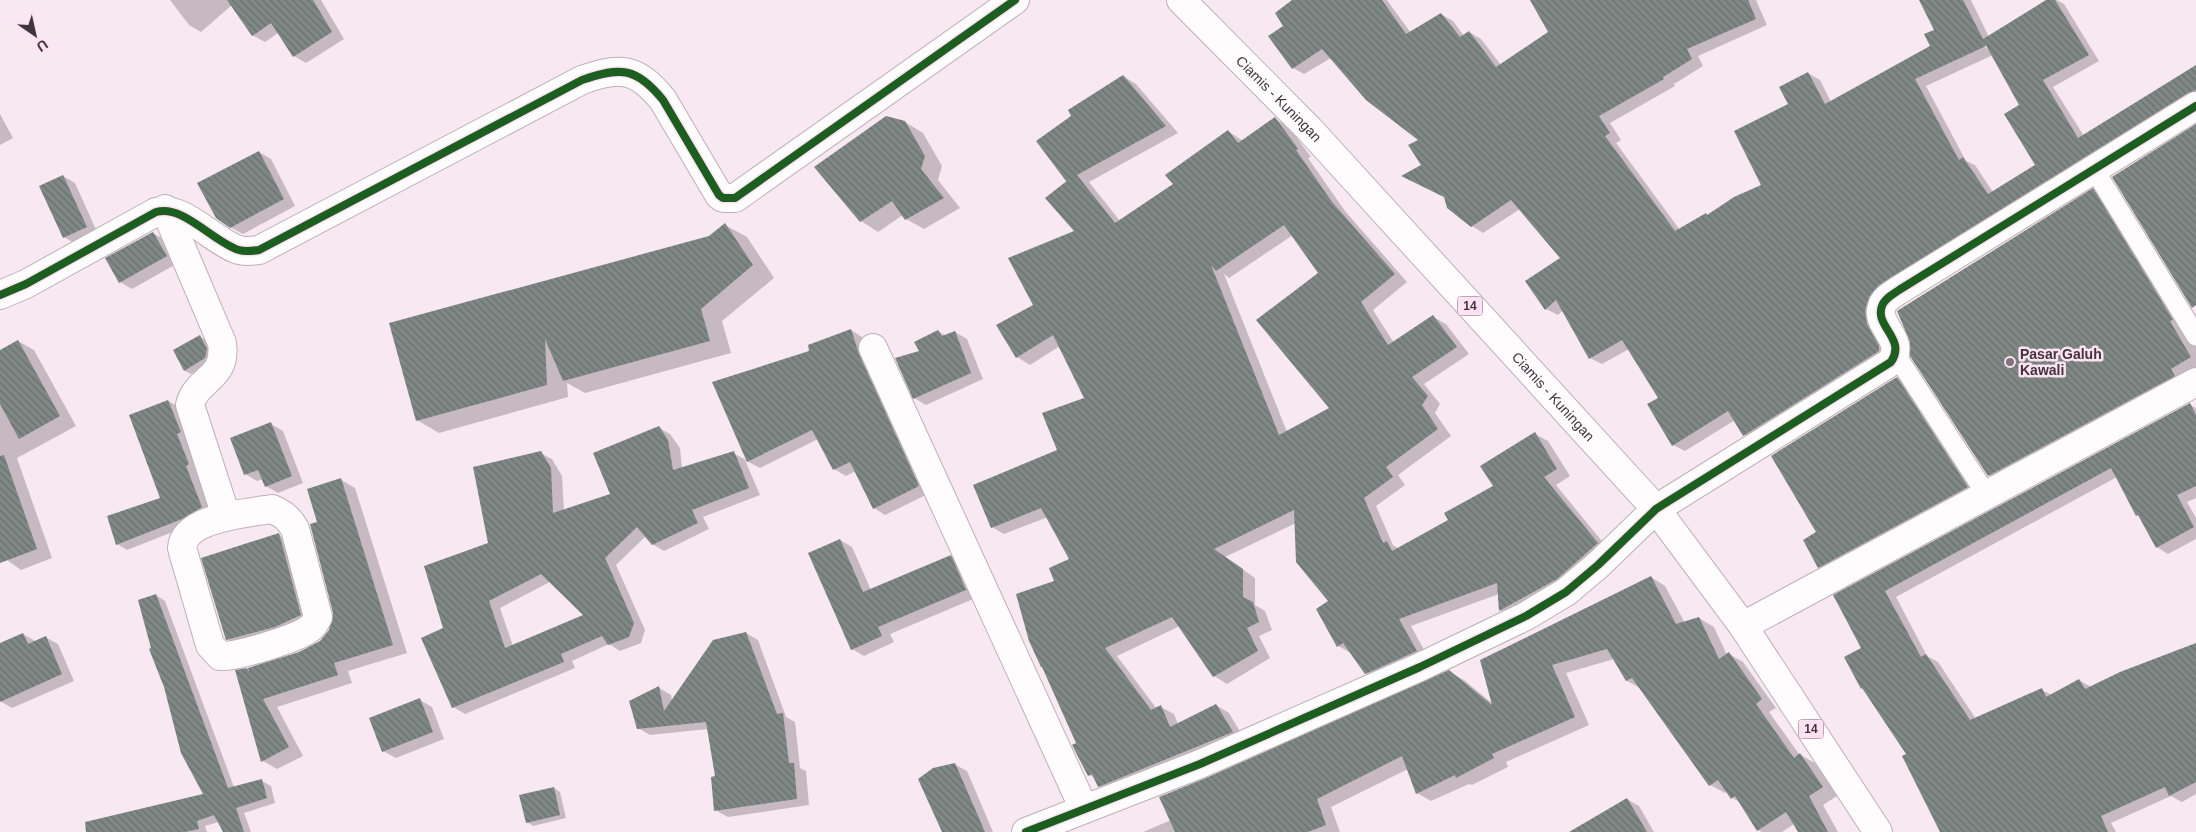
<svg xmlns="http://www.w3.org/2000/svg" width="2196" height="832" font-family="Helvetica,sans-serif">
<defs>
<pattern id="building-back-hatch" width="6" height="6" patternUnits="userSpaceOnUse" patternTransform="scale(1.25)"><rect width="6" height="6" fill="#7f8884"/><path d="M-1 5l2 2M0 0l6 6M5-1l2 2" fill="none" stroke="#69706d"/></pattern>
</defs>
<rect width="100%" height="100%" fill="#f8e8f2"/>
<g fill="#0003" fill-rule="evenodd">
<polygon points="170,0 321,0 344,39 306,63 294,56 278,33 265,42 252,35 232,5 201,32 189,25"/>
<path d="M1294,0H1387L1411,33L1441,14L1453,21L1464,36L1469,32L1481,39L1501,65L1550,32L1531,0H1756L1767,25L1698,56L1703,66L1674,84L1675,86L1610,123L1621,140L1616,143L1680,230L1763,186L1789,104L1808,73L1820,80L1831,102L1931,46L1936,30L1921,0H1971L1989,37L2048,0H2057L2064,4L2099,61L2053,87L2084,136L2196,67V101L1891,291L1890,353L1756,442L1744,435L1735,420L1685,451L1673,445L1660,398L1629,349L1602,364L1590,358L1563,310L1558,315L1546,309L1562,259L1520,209L1483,233L1472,226L1446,198L1403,176L1423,165L1420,140L1331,58L1304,74L1293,68L1285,27ZM1981,42L1988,46V49L1980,44ZM1993,55L2020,105L2037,165L1993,192L1975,165L1966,161L1926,86Z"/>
<path d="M1123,76L1136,84L1178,133L1089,182L1120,221L1174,184L1228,131L1243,141L1275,119L1288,126L1311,157L1308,158L1345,211L1407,282L1373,310L1394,343L1433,317L1446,324L1469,354L1424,384L1440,404L1435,413L1451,436L1398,475L1405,485L1376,506L1393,545L1399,549L1449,520L1494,486L1535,434L1548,441L1570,476L1556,485L1610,551L1513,618L1501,611L1499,594L1411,626L1429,659L1379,681L1366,673L1351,653L1338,646L1330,602L1296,523L1225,557L1255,578V605L1265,611L1272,630L1259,636L1270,658L1227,684L1214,676L1180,626L1117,656L1157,709L1161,707L1174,714L1178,724L1216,705L1229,713L1245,740L1112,794L1099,786L1095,778L1089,775L1078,743L1055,582L1071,560L1048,517L1004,534L992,527L1059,451L1086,399L1060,346L1030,365L1017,357L997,326L1035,306L1076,232L1068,182L1066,180L1073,117ZM1293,235L1320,273L1330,409L1287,432L1224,274L1229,278Z"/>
<polygon points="0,114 13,138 0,145"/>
<polygon points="905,122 923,133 942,166 938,180 960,208 924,229 906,219 903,215 878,232 861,221"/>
<polygon points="259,152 271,159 295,206 243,234 230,227"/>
<polygon points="63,176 75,183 98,234 76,244 64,237"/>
<polygon points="2093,190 2104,197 2196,347 2196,367 2000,482 1989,475"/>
<polygon points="725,225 747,237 774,278 722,321 731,353 585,393 567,383 568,397 439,433 417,420 391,324 709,237"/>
<polygon points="153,233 165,240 178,263 132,289 120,282"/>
<path d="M851,330L862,337L870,362L930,493L885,515L874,508L856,471L846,476L834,469L818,439L760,468L745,460L760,495L703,517L709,529L664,551L652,544L646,536L616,565L645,630L641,643L620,651L609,644L572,661L575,668L465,714L453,707L444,629L540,453L552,459L562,476L564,511L612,495L659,428L670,434L680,448L682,468L733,453L748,461L810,352ZM550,582L585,615L513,646L500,608Z"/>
<polygon points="938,331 946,336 955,332 967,339 983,379 926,405 914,398 921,352"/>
<polygon points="200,337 206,340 212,353 211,362 191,374 185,371 175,350"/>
<polygon points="18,341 34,350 76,426 17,458 52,558 21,570 0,555 0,351"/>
<polygon points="1897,378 1908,385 1979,494 1830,573 1819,567 1818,533"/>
<polygon points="168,401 179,407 199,470 196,472 212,513 193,524 127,550 117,544 162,499"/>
<polygon points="2190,405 2196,408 2196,498 2187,502 2196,518 2196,539 2168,554 2157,547 2141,518 2137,515 2117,477 1896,597 1927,656 1938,662 1976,719 2042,690 2052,695 2079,680 2091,687 2196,644 2196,794 2182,802 2171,796 2111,823 2116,832 1941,832 1908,755 1865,690 1862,688 1863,648 1835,596"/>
<polygon points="271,424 283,431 303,483 278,493 266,486 263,479 257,481 245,474"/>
<polygon points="340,479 355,488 407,653 348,671 352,683 277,707 303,756 277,769 263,761 247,669 250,671 299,653 320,642 330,630 334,613 319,522"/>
<polygon points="279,535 292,542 313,622 239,646 227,639"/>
<polygon points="840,540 852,547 871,590 950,556 963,563 978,597 890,634 894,642 864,656 852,649"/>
<polygon points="1651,577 1665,586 1685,623 1699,618 1714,627 1727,655 1729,654 1743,662 1776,708 1769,712 1799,754 1815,763 1837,796 1823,805 1838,832 1799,832 1794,824 1782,832 1762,832 1758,830 1740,802 1732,798 1727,791 1725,793 1710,785 1642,689 1627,681 1614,659 1566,673 1589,725 1506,762 1508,767 1472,785 1469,784 1431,801 1417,793 1408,769 1331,807 1340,832 1143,832 1171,820 1207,779 1449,672 1464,680 1493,704"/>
<polygon points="156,595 165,601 234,787 262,781 271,786 275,803 244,813 251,832 224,832 219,822 205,826 207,832 107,832 205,794"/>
<polygon points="746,633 758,640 786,717 795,722 800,768 806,771 809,805 728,817 715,810 716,777 708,729 650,735 638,728 659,688 671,695 672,701"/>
<polygon points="23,634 35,641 45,637 58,644 74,681 12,708 0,701 0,644"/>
<polygon points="420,700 432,707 444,739 396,758 383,751"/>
<polygon points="954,764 967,771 993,832 943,832"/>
<polygon points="554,788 560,792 566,818 533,826 527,822"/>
<polygon points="1627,799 1639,806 1654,832 1591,832"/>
</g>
<g fill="url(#building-back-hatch)" fill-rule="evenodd">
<polygon points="227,0 313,0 332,32 293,57 271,23 252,36"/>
<path d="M1292,0H1382L1406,34L1441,13L1460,37L1469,31L1496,67L1548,32L1530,0H1748L1756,19L1687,49L1692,59L1663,77L1664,79L1599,116L1610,133L1605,136L1675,231L1706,213L1707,215L1734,197L1761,185L1734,131L1788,104L1779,87L1808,72L1825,104L1930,46L1924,34L1934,30L1919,0H1963L1983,39L2046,0H2055L2089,55L2043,80L2078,138L2196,65V90L2188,93L1879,285L1869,297L1865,311L1867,324L1879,346V351L1743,436L1728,411L1672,446L1647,404L1658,398L1622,340L1589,359L1556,300L1545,310L1525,281L1560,258L1511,200L1471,227L1447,208L1444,197L1401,176L1421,165L1408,145L1418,140L1366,100L1322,49L1292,69L1268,36L1283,26L1275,13ZM1983,40L2019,105L2004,114L2035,165L1988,194L1963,157L1959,160L1915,79L1986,46Z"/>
<path d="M1123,75L1166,126L1077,175L1115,223L1173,184L1165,175L1228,130L1238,143L1275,117L1298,149L1296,150L1332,202L1395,274L1361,302L1388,345L1433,315L1457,347L1412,377L1428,396L1422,405L1438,429L1386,467L1393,477L1364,498L1383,543L1387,541L1392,551L1448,520L1444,513L1493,486L1480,466L1535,432L1557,469L1544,477L1598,543L1557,579L1499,611L1497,583L1399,619L1417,651L1365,674L1343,643L1337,647L1316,609L1328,601L1296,562L1294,510L1214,549L1243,569V597L1253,602L1259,622L1247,628L1258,651L1213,677L1172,617L1105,648L1151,710L1161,705L1170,727L1216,704L1233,732L1098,787L1092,774L1088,776L1072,745L1076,743L1042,667H1041L1029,641L1016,594L1054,581L1049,568L1069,559L1041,508L991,528L973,485L1057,450L1042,413L1084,398L1053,335L1016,358L996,325L1033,305L1008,258L1074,231L1045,198L1068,180L1066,181L1036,141L1071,116L1068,110ZM1284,225L1318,273L1256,320L1329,408L1279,435L1211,265L1216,271Z"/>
<polygon points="886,116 905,121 925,156 921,169 944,198 905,220 892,201 860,222 814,167"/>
<polygon points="2196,124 2196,305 2192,308 2112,177"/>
<polygon points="259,151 284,199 230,228 216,218 197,183"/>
<polygon points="63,175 87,227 63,238 39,186"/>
<polygon points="2093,188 2173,320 2170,321 2191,357 2171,369 2175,376 1988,476 1910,356 1910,342 1897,311"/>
<polygon points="725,223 753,265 701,309 710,341 563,381 545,339 547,385 416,421 389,323 709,236"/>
<polygon points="153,232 167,256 119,283 105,258"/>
<polygon points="851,329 859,354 919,486 873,509 850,462 833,470 812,430 747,462 712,382 809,351 808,345"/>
<polygon points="938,330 942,336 955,331 971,373 913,399 895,358 919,351 914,342"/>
<polygon points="200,335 207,349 205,358 184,371 173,350"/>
<polygon points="18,340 60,416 19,439 0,404 0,350"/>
<polygon points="1897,377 1968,487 1818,568 1803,540 1816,532 1771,456"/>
<polygon points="168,400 181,432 177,434 189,464 186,466 202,507 182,519 116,545 107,516 160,498 129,415"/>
<polygon points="2190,403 2196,415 2196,486 2177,495 2194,527 2156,548 2138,515 2136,516 2111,468 1885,591 1921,657 1926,654 1970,720 2042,688 2046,697 2079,679 2085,689 2120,672 2196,643 2196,782 2169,796 2165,787 2101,816 2108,832 1940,832 1902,756 1906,754 1862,688 1861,689 1844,657 1861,648 1833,595"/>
<polygon points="271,422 292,476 265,487 258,470 244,475 230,438"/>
<path d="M659,426L668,440L673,470L734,451L749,488L692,510L698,523L652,545L637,527L605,558L634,623L629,637L608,645L602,636L561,654L564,662L452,708L421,638L443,628L424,566L488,543L473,467L541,451L551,468L553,513L610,494L593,453ZM541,574L583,615L505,648L489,601Z"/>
<polygon points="4,455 37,549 0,563 0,456"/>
<polygon points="341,478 393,645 334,663 338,675 263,699 289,747 261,762 235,670 247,668 249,672 248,668 299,652 320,641 329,630 333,613 310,524 317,522 307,489"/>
<polygon points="279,533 301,615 275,627 226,640 201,558"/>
<polygon points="840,539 863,592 951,555 966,590 878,627 882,636 851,650 808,553"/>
<polygon points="1651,576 1676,624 1699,617 1719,659 1729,652 1762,699 1756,704 1794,758 1800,753 1823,787 1809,796 1828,832 1798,832 1786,812 1757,831 1735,796 1731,799 1718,780 1709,786 1632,678 1626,681 1607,649 1552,665 1575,717 1492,754 1494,758 1456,778 1455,775 1416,794 1402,756 1317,799 1326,825 1308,832 1175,832 1159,797 1206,778 1449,670 1492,705 1480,660"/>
<polygon points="156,594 228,788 262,779 267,798 236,808 244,832 223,832 214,815 197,821 199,829 185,832 86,832 85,822 203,794 181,753 164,687 149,649 151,648 138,600"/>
<polygon points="746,632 777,714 783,713 789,763 794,763 797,799 714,811 711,777 715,776 706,722 637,729 629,701 659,686 664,711 713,640"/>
<polygon points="23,633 28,644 46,636 62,674 0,702 0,643"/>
<polygon points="420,698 433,732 382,752 369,718"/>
<polygon points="955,763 985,832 942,832 918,779 933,768"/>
<polygon points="554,787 560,815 526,823 519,795"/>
<polygon points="1627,798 1647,832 1569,832"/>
</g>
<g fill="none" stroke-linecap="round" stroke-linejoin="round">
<defs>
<g id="service">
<polyline points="2094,169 2196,336"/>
<polyline points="1896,355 1986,494"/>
</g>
<g id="minor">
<path d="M165,209L222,343C227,380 197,377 190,405L226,516"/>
<path d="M0,295L26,284L156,212C183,204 213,242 239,250C245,252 252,251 259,250L582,80C621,66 637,68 663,100L719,195L723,198H735L1015,0"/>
<polyline points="873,348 1084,809"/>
<path d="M272,509C283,514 289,518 295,529L318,617C315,622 314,626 309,629C298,638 234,658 220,656L210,645L182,548C184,517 248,513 272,509Z"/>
<polyline points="1743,626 2196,382"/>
<path d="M1026,832L1200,764L1420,667L1526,616L1566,592L1598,565L1656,509L1891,362C1907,339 1874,326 1882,306C1884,299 1893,294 1899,290L2196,106"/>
</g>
<g id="trunk">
<path id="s1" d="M1181,0L1310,130L1656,509L1743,626L1878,832"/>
</g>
</defs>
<use href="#service" stroke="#bdb0b8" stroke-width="21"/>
<use href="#minor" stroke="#bdb0b8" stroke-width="30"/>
<use href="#trunk" stroke="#bdb0b8" stroke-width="30"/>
<use href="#service" stroke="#fefcfd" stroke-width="19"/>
<use href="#minor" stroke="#fefcfd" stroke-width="28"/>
<use href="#trunk" stroke="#fefcfd" stroke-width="28"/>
<defs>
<g id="cycleway">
<path d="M0,295L26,284L156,212C183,204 213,242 239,250C245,252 252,251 259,250L582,80C621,66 637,68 663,100L719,195L723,198H735L1015,0"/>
<path d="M1026,832L1200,764L1420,667L1526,616L1566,592L1598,565L1656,509L1891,362C1907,339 1874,326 1882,306C1884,299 1893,294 1899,290L2196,106"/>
</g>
</defs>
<use href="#cycleway" stroke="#fee2f3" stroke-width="11"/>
<use href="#cycleway" stroke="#1b5e20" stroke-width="8"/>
</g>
<circle fill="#80747c" stroke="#fee2f3" stroke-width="2" cx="2010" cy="362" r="5"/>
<g text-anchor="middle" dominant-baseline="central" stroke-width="5" stroke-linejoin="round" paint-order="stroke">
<g fill="#fee2f3" stroke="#796973" stroke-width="1">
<rect x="1457.5" y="296.5" width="25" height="19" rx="4"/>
<rect x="1798.5" y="719.5" width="25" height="19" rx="4"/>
</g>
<g font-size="12" font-weight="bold" fill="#40353c">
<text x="1470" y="306">14</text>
<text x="1811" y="729">14</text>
</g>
<g font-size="14" fill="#40353c" stroke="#fee2f3">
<text stroke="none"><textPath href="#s1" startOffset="139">Ciamis - Kuningan</textPath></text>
<text stroke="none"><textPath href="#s1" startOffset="544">Ciamis - Kuningan</textPath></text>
</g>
<g font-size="14" font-weight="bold" fill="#40353c" stroke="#fee2f3" text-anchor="start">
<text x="2020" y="354">Pasar Galuh<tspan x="2020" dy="16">Kawali</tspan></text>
</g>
</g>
<g transform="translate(35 35) rotate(146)" stroke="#fee2f3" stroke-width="4" paint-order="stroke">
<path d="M0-4L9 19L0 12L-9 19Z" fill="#40353c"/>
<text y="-8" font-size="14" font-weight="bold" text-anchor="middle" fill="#40353c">U</text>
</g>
</svg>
